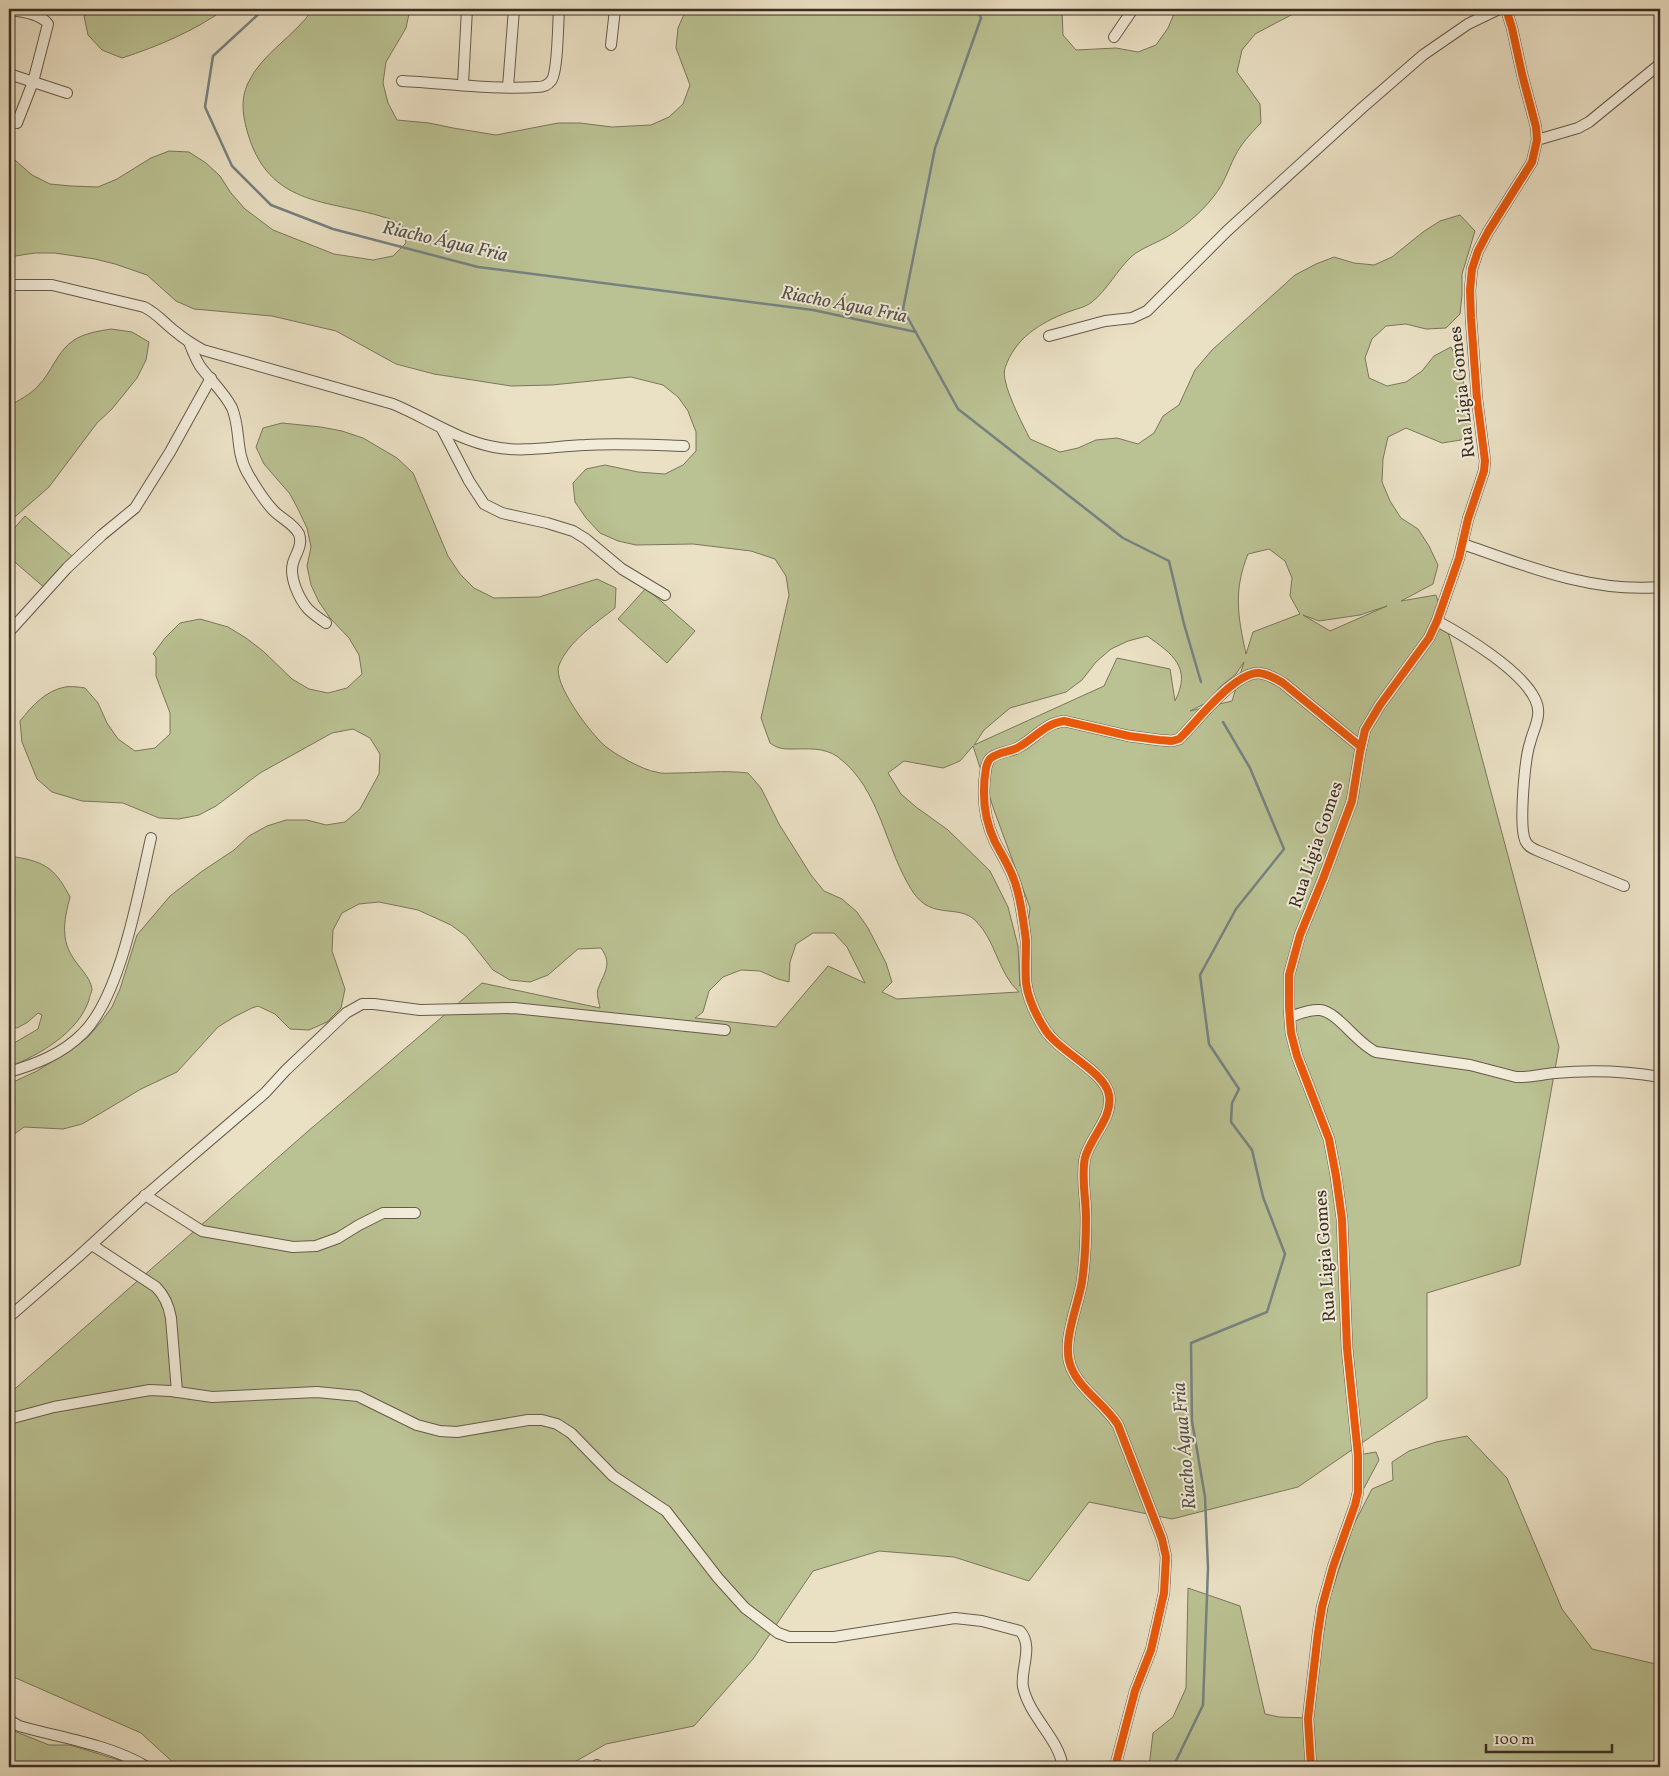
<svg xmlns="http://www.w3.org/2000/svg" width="1669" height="1776" font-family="Vollkorn,serif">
<rect width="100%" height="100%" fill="#eae0c4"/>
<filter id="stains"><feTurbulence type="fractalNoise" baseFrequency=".004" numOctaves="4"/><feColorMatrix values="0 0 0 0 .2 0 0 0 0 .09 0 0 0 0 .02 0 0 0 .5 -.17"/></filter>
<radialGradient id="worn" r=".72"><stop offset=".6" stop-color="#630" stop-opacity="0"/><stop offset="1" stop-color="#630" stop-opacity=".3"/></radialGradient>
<g fill="#bac192" stroke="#7a775a" fill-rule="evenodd">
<path d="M95,9H225C194,31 159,46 122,58L102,50L88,35L84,16Z"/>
<path d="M313,9H410L406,28L386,62L383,83L388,103L397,120L429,123L453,128L496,135L558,123H580L612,127L651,125L669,117L683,104L690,85L676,48L678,28L685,12L693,9H1062L1063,35L1076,50L1116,48L1138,52L1156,45L1168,28L1176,9H1296L1293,14L1255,34L1242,50L1237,72L1260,104L1261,123C1251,133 1241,144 1235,156C1228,170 1224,184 1214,196C1202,212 1183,228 1165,238C1154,244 1142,248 1132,256C1117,270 1108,289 1092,302C1086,307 1076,309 1068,312C1040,323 1015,338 1005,368C1000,382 1023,425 1030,439L1060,452L1078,448L1096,440L1117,438L1138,444L1154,433L1163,416L1179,405L1195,370L1212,350L1295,275L1316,264L1334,257L1354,263L1374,265L1392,257L1423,232L1440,221L1460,215L1475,231L1462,274V295L1460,314L1446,328L1426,329L1406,324L1386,326L1372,339L1365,358L1369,378L1387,386L1406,382L1422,371L1434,356L1451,347L1459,364L1464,384L1466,403L1471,423L1461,440L1442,443L1406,428L1388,437L1383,459L1382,482L1390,501L1401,518L1418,529L1429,546L1438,565L1433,584L1401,601L1436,595L1451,642L1559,1047L1520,1265L1427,1293V1398L1298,1487L1172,1519L1089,1502L1029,1581L954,1557L879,1551L813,1571L753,1659L694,1726L606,1744L566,1767H178L141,1733L9,1675V1394L307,1132L482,983L600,1008C599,1002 596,994 598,989C604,972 613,965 601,948L578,949L548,975L530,982L510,980L493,970L466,936L451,925L418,910L379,902L359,904L342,913L333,930L332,951L345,989L341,1008L327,1022L309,1030L290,1029L275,1014L258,1006L252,1008L234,1017L218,1027L177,1072L141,1089L101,1113L82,1124L63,1129L24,1127L9,1138V1084L37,1071L72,1049L88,1037L101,1022L112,1007L120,989L137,935L170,896L201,872L234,850L249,836L267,826L286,820H307L326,825L345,822L360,809L379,774L380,754L370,738L353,729L332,733L260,773L216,806L199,815L179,819L159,818L123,803L82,801L52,792L37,779L22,742L20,721C32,706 45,691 65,687C71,686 79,687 85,688L98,703L107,723L118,739L135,751L155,748L170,734V713L156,676V657L153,654L165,638L180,623L200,619L228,627L246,638L263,651L292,679L309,689L328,693L347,688L362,674L359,655L349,638L330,618L319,602L311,585L307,566L311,547L307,528L299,511L290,494L264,464L256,447L263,428L282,423L321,427L342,431L363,438L397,458L413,473L448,556L460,574L474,588L494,598L539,597L597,579L616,588L615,608C596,623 569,641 559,665C552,683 591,734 605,746C616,755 643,770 656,772C662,774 669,773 675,773C700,773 723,770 748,773L761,788L779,824L811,875L824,891L842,899L857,912L868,928L886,963L892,982L882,992L897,999L1019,992C998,973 996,941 976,921C958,903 932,921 913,892C885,850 881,789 838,757C824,747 808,749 791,749C788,749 783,749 780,748C776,747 773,745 770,743L761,718L789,595L786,576L775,559L751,551L693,544L636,545L618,541L600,533L586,518L575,502L573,483L586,469L605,465L638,472L665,474L683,465L696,451V432L688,411L678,397L663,385L631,377L552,385L511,386L434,374L396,364L336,331L272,316L194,309L176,301L147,275L115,264L95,259L55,253H35L9,257V155L32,175L50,184L71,186L98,187L117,179L151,158L169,151L189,152L206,163L220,176L231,193L245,209L273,230L334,254L373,260L393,256L406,243L402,224C342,197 272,215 248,134C243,117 240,100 248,83C262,53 295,36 313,9ZM1269,549L1285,561L1292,578L1290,596L1300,614L1253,632L1246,654C1238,617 1233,591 1248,554ZM1387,606L1330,631L1303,615L1319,621L1360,615ZM1147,636C1173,654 1192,668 1175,701L1170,669L1117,658L1104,686L974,745L984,730L1010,708L1066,692L1082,680L1096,662L1111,649L1128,641ZM1244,662L1232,701L1190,711L1208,702L1220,687L1236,674ZM973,746L994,810L1030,908L1020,986L1018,946L1008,907L990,871L948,830L916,807L901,794L888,773L904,761L943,768L960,761ZM813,933H834L847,947L865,983L828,966L776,1027L695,1018L703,1012L709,991L723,977L741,970L760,971L778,979L789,982L790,962L796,944Z"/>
<path d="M111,329L132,332L149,342L146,360L137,378L112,409L97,423L49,487L9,522V406C19,400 30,395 38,386C52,372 57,351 74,340C85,333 99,331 111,329Z"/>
<polygon points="25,516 73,557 46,589 9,557 9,534"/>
<polygon points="646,588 695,631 667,663 618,619"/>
<path d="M9,856C43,861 54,866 70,897C65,917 60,937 72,956C78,967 90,976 92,989C92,992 89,997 89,1000C78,1033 39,1055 9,1067V1046L38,1029L42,1015L38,1013L28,1022L17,1028L9,1026Z"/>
<polygon points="1467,1436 1507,1478 1562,1609 1590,1646 1592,1649 1660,1665 1660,1767 1149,1767 1153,1733 1173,1717 1186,1688 1188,1588 1240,1606 1265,1714 1279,1717 1308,1718 1329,1600 1353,1526 1372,1489 1393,1480 1392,1462 1409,1451 1436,1442"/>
<polygon points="1376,1452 1379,1460 1355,1505 1358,1455"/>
<polygon points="9,1729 49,1745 70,1745 122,1761 131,1767 9,1767"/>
</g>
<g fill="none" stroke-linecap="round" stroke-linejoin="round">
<g stroke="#768280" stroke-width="2.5">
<polyline points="264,9 213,56 205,107 232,166 271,205 333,229 478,267 813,310 916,332"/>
<polyline points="977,9 981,18 935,148 903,309 958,409 1123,538 1169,561 1184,624 1201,682"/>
<polyline points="1173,1767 1203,1705 1208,1568 1205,1497 1192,1421 1191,1343 1267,1312 1285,1254 1263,1197 1252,1150 1231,1122 1232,1103 1239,1089 1209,1044 1200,975 1236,909 1284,849 1250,768 1223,722"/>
</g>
<defs>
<g id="minor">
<path d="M9,10C20,11 41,14 48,24L33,82L17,123"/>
<polyline points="1114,37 1133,9"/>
<polyline points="611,45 615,9"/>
<polyline points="9,74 67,93"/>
<path d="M402,81C445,83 494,90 537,87C542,87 548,85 551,81C558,73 558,22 559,9"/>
<polyline points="463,84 467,9"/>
<polyline points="508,87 514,9"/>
<polyline points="1537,140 1578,128 1589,122 1660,64"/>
<path d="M9,285H52L144,307C158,314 164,323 176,332C184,339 194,345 203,350L393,404C427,418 457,440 494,447C524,453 555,446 585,445C618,443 651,445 684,446"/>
<polyline points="1049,336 1105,321 1132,318 1147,311 1227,231 1362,108 1423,55 1468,24 1499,9"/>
<path d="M189,342C192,350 195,358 200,366C210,380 224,392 232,408C241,429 235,452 248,474C255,486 264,501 274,511C282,519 294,524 299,534C303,545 296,553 293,563C289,577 299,599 308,609C313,614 320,619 326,623"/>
<polyline points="442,429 469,481 484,504 502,513 547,523 573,531 586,539 622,569 665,595"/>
<path d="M1463,544C1526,566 1592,593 1660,587"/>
<path d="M1437,621C1465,636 1521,670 1535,699C1543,715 1534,727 1530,743C1525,758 1518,829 1526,842C1529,848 1536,850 1541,852L1624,886"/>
<polyline points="9,632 67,568 102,535 135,508 170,452 211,378"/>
<path d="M1290,1017C1299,1014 1309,1009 1320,1010C1338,1012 1356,1043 1376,1052L1470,1065L1516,1077C1529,1078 1542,1074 1555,1073C1589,1070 1626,1071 1660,1077"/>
<path d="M9,1072C36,1064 62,1054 82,1034C121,997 139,890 151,838"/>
<polyline points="145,1195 202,1231 293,1247 316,1246 338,1238 359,1225 383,1213 415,1213"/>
<path d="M92,1245L156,1287C165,1296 169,1306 171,1318L177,1392"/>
<polyline points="9,1317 78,1257 138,1202 265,1093 286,1070 346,1013 362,1004 374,1004 420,1010 514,1008 725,1030"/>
<path d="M9,1419L54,1407L150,1390L171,1391L212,1397L317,1392L358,1396L417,1425L440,1431L457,1432L528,1420H542L557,1424L571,1433L613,1476L666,1511L718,1578L745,1608L778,1633L789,1637H834L955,1618L982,1621L1020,1631C1034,1646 1020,1670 1023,1687C1030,1718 1058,1737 1063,1767"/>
<path d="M9,1720L19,1726C61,1738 109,1744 147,1767"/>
<polyline points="596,1767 597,1765"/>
<path d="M1115,1767L1135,1691L1151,1650L1164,1593L1166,1557L1162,1539L1118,1425C1105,1404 1080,1390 1071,1367C1061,1343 1078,1306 1082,1282C1085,1261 1086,1239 1086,1218C1086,1198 1081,1176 1085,1158C1091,1136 1113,1118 1109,1095C1105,1071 1057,1051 1044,1028C1036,1015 1028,999 1026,983C1025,969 1026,955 1026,941C1024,925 1022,909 1018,893C1014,874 1004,859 995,842C984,819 982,792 986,768C987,764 988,760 991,758C998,752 1009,752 1017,748C1035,739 1043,724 1064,721L1129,736L1159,740L1172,741L1179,739L1185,733C1200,717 1236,672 1259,673C1268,674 1275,678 1283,683L1361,747"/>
<polyline points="1311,1767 1308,1719 1318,1633 1322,1607 1333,1567 1355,1505 1358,1492 1358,1455 1347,1348 1342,1219 1336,1176 1329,1139 1297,1056 1291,1033 1289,1008 1289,975 1300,935 1323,879 1352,801 1360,752 1365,730 1380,705 1429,638 1437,621 1459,558 1468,519 1484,471 1485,461 1477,399 1471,318 1470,290 1472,269 1478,251 1488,232 1532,162 1537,140 1536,127 1522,74 1512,28 1506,9"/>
</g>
</defs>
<use href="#minor" stroke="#675a4b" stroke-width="12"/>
<use href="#minor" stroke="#f1ebd9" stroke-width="10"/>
<defs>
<g id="cycleway">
<path d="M1115,1767L1135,1691L1151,1650L1164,1593L1166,1557L1162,1539L1118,1425C1105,1404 1080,1390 1071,1367C1061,1343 1078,1306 1082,1282C1085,1261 1086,1239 1086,1218C1086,1198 1081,1176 1085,1158C1091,1136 1113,1118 1109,1095C1105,1071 1057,1051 1044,1028C1036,1015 1028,999 1026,983C1025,969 1026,955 1026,941C1024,925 1022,909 1018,893C1014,874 1004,859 995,842C984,819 982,792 986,768C987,764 988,760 991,758C998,752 1009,752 1017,748C1035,739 1043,724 1064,721L1129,736L1159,740L1172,741L1179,739L1185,733C1200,717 1236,672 1259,673C1268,674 1275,678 1283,683L1361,747"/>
<polyline points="1311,1767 1308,1719 1318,1633 1322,1607 1333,1567 1355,1505 1358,1492 1358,1455 1347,1348 1342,1219 1336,1176 1329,1139 1297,1056 1291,1033 1289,1008 1289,975 1300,935 1323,879 1352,801 1360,752 1365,730 1380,705 1429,638 1437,621 1459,558 1468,519 1484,471 1485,461 1477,399 1471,318 1470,290 1472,269 1478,251 1488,232 1532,162 1537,140 1536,127 1522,74 1512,28 1506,9"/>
</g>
</defs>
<use href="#cycleway" stroke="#f1ebd9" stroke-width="11"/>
<use href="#cycleway" stroke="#e8590c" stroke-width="8"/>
</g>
<g text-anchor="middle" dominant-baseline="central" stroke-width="4" stroke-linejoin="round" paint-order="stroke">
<g font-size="18" fill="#3b2d23" stroke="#f1ebd9">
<text transform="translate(1463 392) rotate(-96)">Rua Ligia Gomes</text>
<text transform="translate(1317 845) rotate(-71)">Rua Ligia Gomes</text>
<text transform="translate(1326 1256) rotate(-94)">Rua Ligia Gomes</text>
</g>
<g font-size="19" font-style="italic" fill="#54504a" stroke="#f1ebd9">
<text transform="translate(445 242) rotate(13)">Riacho Água Fria</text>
<text transform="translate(844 305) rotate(11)">Riacho Água Fria</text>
<text transform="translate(1185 1446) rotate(-95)">Riacho Água Fria</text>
</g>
</g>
<rect width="1669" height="1776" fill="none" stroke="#eae0c4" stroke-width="30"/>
<rect x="10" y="10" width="1649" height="1756" fill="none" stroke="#3b2d23" stroke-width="2.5"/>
<rect x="15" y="15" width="1639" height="1746" fill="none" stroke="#3b2d23"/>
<path d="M1486 1744v8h126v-8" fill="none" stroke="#3b2d23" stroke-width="2.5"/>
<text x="1494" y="1744" font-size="15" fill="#3b2d23" stroke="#f1ebd9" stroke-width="4" paint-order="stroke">100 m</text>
<rect width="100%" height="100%" filter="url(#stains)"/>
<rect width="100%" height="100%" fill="url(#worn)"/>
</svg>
